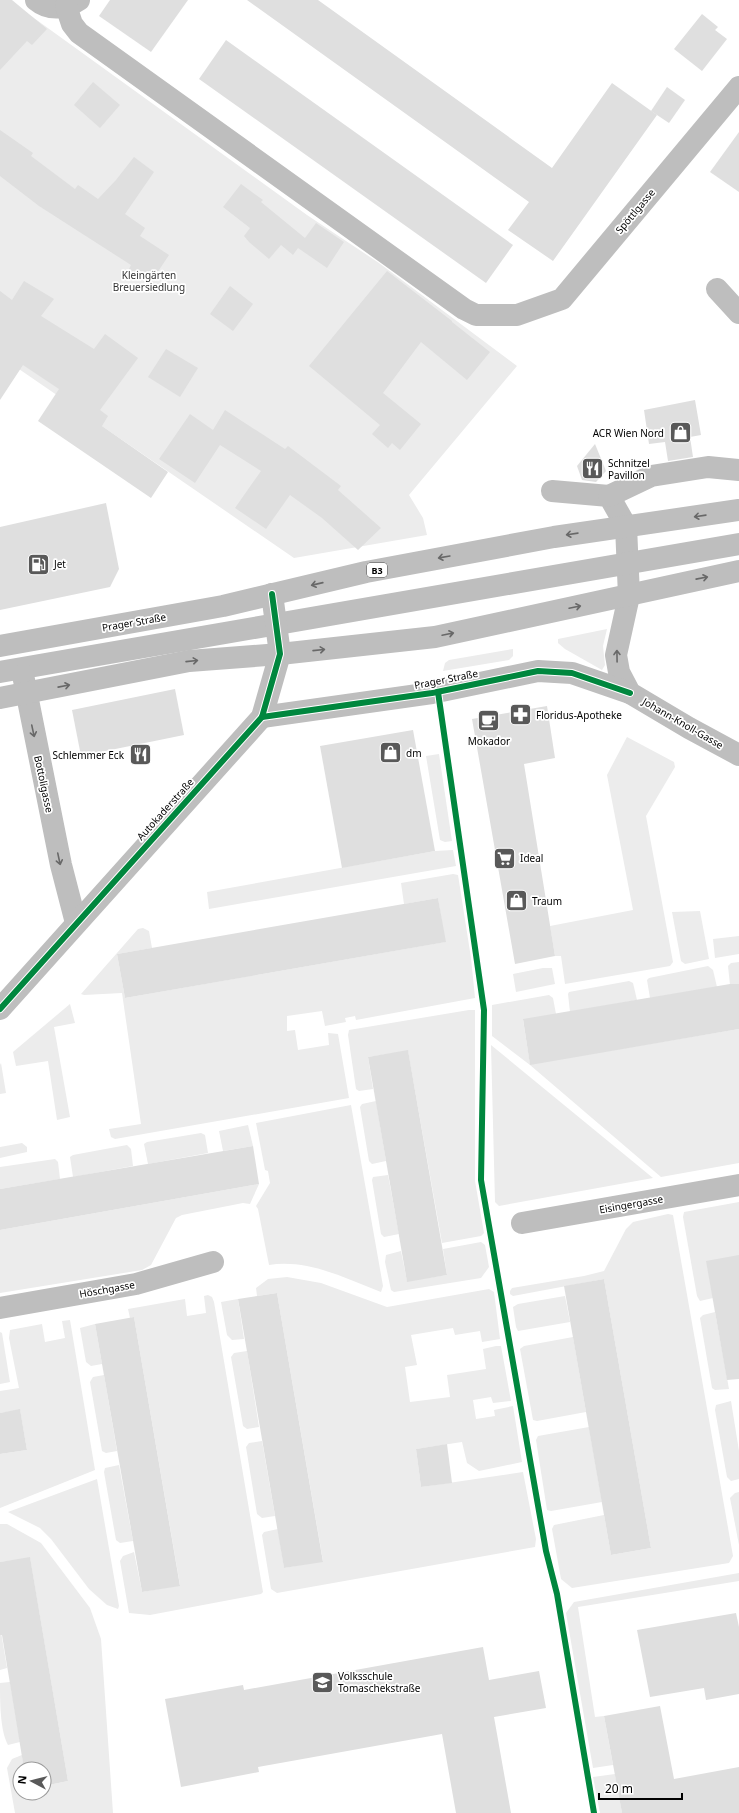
<svg xmlns="http://www.w3.org/2000/svg" width="739" height="1813" font-family="'Noto Sans',sans-serif">
<rect width="100%" height="100%" fill="#fff"/>
<g fill="#ececec">
<polygon points="0,0 9,0 307,215 379,263 517,366 409,495 423,518 427,535 294,558 0,356"/>
<polygon points="607,629 603,646 605,665 602,670 565,649 558,643 558,639"/>
<polygon points="513,649 513,656 509,660 443,671 445,663 449,660"/>
<polygon points="627,737 674,762 675,767 646,816 673,962 670,966 565,984 561,956 555,956 550,926 633,910 607,775"/>
<polygon points="439,754 452,841 445,842 440,840 426,756"/>
<polygon points="453,850 456,866 209,909 207,892 435,851"/>
<polygon points="453,874 458,875 471,958 475,998 356,1020 355,1016 345,1018 346,1022 325,1026 322,1011 287,1016 287,1031 295,1030 298,1050 329,1045 328,1033 338,1034 349,1098 115,1139 111,1137 109,1129 141,1124 122,993 84,995 81,994 138,929 143,928 149,931 152,948 117,954 125,998 445,942 438,898 404,904 401,883"/>
<polygon points="700,911 709,959 685,964 681,961 672,912"/>
<polygon points="739,936 739,954 715,958 713,939"/>
<polygon points="739,962 739,984 730,985 728,966 731,963"/>
<polygon points="708,966 713,970 717,987 650,998 647,980 649,978"/>
<polygon points="543,968 552,968 555,984 516,992 513,974"/>
<polygon points="629,981 633,983 637,1000 570,1012 568,994 569,992"/>
<polygon points="549,995 553,998 556,1014 523,1020 530,1064 739,1029 739,1163 661,1177 530,1065 492,1036 492,1005"/>
<polygon points="70,1004 75,1023 54,1027 70,1117 57,1120 48,1061 16,1066 13,1052"/>
<polygon points="469,1010 475,1010 475,1181 484,1233 481,1236 442,1243 408,1051 368,1057 373,1089 359,1091 356,1089 348,1035 349,1030"/>
<polygon points="491,1045 653,1178 499,1206 495,1202"/>
<polygon points="1,1063 6,1093 0,1094 0,1065"/>
<polygon points="376,1101 386,1161 372,1164 369,1161 360,1107 362,1104"/>
<path d="M351,1105L383,1286L381,1292C345,1278 308,1259 269,1265L258,1209L256,1206L270,1183L268,1171L265,1170L256,1123Z"/>
<polygon points="248,1125 253,1146 223,1151 219,1131"/>
<polygon points="201,1133 205,1135 208,1153 148,1164 144,1144 147,1142"/>
<polygon points="22,1143 27,1147 27,1152 0,1158 0,1147"/>
<polygon points="127,1145 131,1149 133,1166 73,1177 70,1157 73,1155"/>
<polygon points="55,1159 58,1162 60,1179 0,1189 0,1167"/>
<polygon points="388,1175 399,1234 384,1237 381,1234 372,1180 373,1177"/>
<polygon points="259,1184 250,1204 243,1203 182,1215 176,1218 151,1265 142,1270 0,1293 0,1230"/>
<polygon points="739,1202 739,1255 713,1298 700,1301 697,1296 683,1217 684,1212"/>
<polygon points="668,1214 673,1215 733,1556 729,1563 572,1588 561,1579 552,1529 554,1525 604,1515 611,1555 651,1548 604,1279 513,1296 510,1294 510,1291 512,1288 584,1276 604,1271 626,1229 633,1222"/>
<polygon points="481,1242 485,1245 489,1267 481,1278 394,1292 391,1290 385,1262 386,1255 401,1251 407,1281 447,1275 443,1249"/>
<polygon points="287,1277 321,1283 387,1307 489,1289 494,1292 500,1339 482,1342 480,1331 455,1335 453,1328 411,1335 417,1365 405,1367 410,1402 450,1397 447,1375 486,1369 483,1349 496,1346 501,1346 511,1401 493,1403 491,1397 473,1400 476,1419 495,1416 494,1410 513,1406 522,1462 479,1471 467,1463 462,1442 416,1449 421,1487 523,1472 536,1539 535,1547 277,1593 271,1589 262,1535 264,1532 278,1529 284,1568 323,1561 277,1293 257,1296 256,1288 268,1279"/>
<polygon points="208,1295 212,1297 214,1302 263,1592 261,1594 150,1615 129,1613 120,1561 123,1556 134,1552 142,1592 180,1585 134,1317 130,1318 128,1309 185,1299 187,1316 206,1313 204,1296"/>
<polygon points="565,1296 570,1322 518,1331 516,1327 513,1307 518,1304"/>
<polygon points="238,1299 244,1339 232,1340 227,1335 221,1302"/>
<polygon points="715,1312 729,1389 715,1390 712,1388 700,1318 703,1315"/>
<polygon points="70,1320 95,1470 0,1508 0,1454 27,1450 20,1410 0,1413 0,1391 19,1388 9,1338 10,1330 42,1324 45,1342 65,1338 62,1321"/>
<polygon points="95,1324 102,1364 91,1366 86,1362 80,1328"/>
<polygon points="0,1332 2,1333 10,1382 0,1384"/>
<polygon points="573,1337 586,1412 537,1421 533,1420 520,1349 524,1346"/>
<polygon points="247,1351 259,1427 247,1429 243,1426 231,1357 234,1353"/>
<polygon points="104,1375 117,1451 106,1453 102,1451 90,1382 93,1377"/>
<polygon points="731,1401 739,1451 739,1479 731,1481 727,1477 715,1410 716,1405"/>
<polygon points="589,1427 602,1502 551,1511 547,1510 536,1440 538,1436"/>
<polygon points="262,1441 275,1516 262,1518 257,1514 246,1447 249,1443"/>
<polygon points="119,1465 133,1541 120,1543 116,1540 104,1472 105,1468"/>
<polygon points="97,1479 119,1606 118,1609 107,1605 89,1589 51,1539 40,1528 8,1512"/>
<polygon points="739,1492 739,1545 730,1498 735,1493"/>
<polygon points="0,1524 7,1524 41,1543 90,1608 101,1639 113,1813 15,1813 7,1768 12,1759 22,1755 24,1769 20,1769 20,1793 44,1793 44,1786 68,1781 30,1558 0,1562"/>
<polygon points="739,1573 739,1581 578,1607 595,1717 604,1716 613,1765 593,1768 566,1613 574,1602"/>
<polygon points="0,1626 7,1668 0,1670"/>
<path d="M10,1682L20,1742L8,1745C0,1731 0,1702 0,1683Z"/>
<polygon points="615,1774 622,1813 600,1813 593,1777"/>
</g>
<g fill="#dfdfdf">
<polygon points="0,0 12,0 47,29 32,45 27,41 0,70"/>
<polygon points="110,0 188,0 151,52 99,16"/>
<polygon points="247,0 318,0 552,168 612,83 657,115 553,261 508,230 529,202"/>
<polygon points="702,14 718,27 715,30 727,39 702,71 674,49"/>
<polygon points="226,40 513,245 486,283 199,79"/>
<polygon points="93,82 120,105 100,128 74,105"/>
<polygon points="667,87 685,100 669,123 651,111"/>
<polygon points="0,130 33,153 31,156 75,189 78,185 98,199 116,180 134,157 154,172 125,214 145,228 140,236 169,255 149,285 128,271 131,265 39,206 0,176"/>
<polygon points="739,132 739,192 710,172"/>
<polygon points="241,184 263,200 261,202 305,238 316,223 344,242 327,268 298,248 293,255 281,245 269,259 249,242 244,236 250,228 223,207"/>
<polygon points="387,271 452,321 452,322 490,352 467,380 421,342 383,393 421,424 400,450 392,443 388,448 372,434 380,425 309,366"/>
<polygon points="24,281 54,299 41,316 94,349 105,334 138,358 100,410 108,416 102,426 168,472 151,498 38,421 59,389 23,365 0,400 0,291 12,300"/>
<polygon points="230,286 253,304 233,331 210,314"/>
<polygon points="166,349 198,368 180,397 148,377"/>
<polygon points="695,400 701,435 690,437 693,457 668,461 665,442 649,444 644,410"/>
<polygon points="225,410 285,449 288,446 341,486 338,490 381,528 358,550 322,518 290,495 266,529 235,508 261,471 220,445 195,483 159,459 190,414 213,430"/>
<polygon points="595,444 606,471 596,482 582,480 577,466"/>
<polygon points="106,503 119,569 110,587 0,610 0,527"/>
<polygon points="175,689 184,735 81,756 72,710"/>
<polygon points="547,706 555,758 524,764 555,956 515,964 472,719"/>
<polygon points="413,730 435,851 342,868 320,746"/>
<polygon points="438,898 446,942 125,998 117,954"/>
<polygon points="730,984 739,984 739,1029 530,1065 523,1019"/>
<polygon points="408,1050 447,1275 407,1282 368,1057"/>
<polygon points="253,1146 259,1184 0,1230 0,1189"/>
<polygon points="739,1255 739,1379 727,1380 706,1261"/>
<polygon points="604,1279 651,1548 611,1555 564,1286"/>
<polygon points="277,1293 323,1562 284,1568 238,1299"/>
<polygon points="134,1317 180,1586 142,1592 95,1324"/>
<polygon points="20,1409 27,1450 0,1454 0,1413"/>
<polygon points="447,1444 452,1483 421,1487 416,1449"/>
<polygon points="30,1557 68,1781 44,1786 44,1769 24,1769 2,1635 0,1635 0,1562"/>
<polygon points="736,1613 739,1627 739,1694 706,1700 704,1688 650,1697 637,1630"/>
<polygon points="483,1647 489,1680 539,1671 546,1708 494,1717 511,1813 456,1813 442,1734 258,1767 259,1772 181,1787 165,1699 243,1685 244,1690"/>
<polygon points="660,1706 674,1779 739,1767 739,1813 622,1813 604,1716"/>
</g>
<g fill="none" stroke-linecap="round" stroke-linejoin="round">
<g stroke="#bebebe" stroke-width="22">
<path d="M36,0C49,11 66,9 79,0"/>
<polyline points="66,6 72,24 79,33 464,309 476,315 517,315 562,299 739,87"/>
<polyline points="717,289 739,313"/>
<polyline points="552,491 609,496 626,526 629,596 616,655 619,672 630,693 689,728 739,755"/>
<polyline points="609,496 651,476 708,467 739,470"/>
<polyline points="0,672 739,544"/>
<polyline points="23,675 61,865 76,923"/>
<polyline points="262,717 432,693 538,671 572,673 630,693"/>
<polyline points="0,1009 262,717 280,654 272,594"/>
<polyline points="522,1223 739,1185"/>
<polyline points="0,1308 136,1284 213,1262"/>
</g>
<g stroke="#bebebe" stroke-width="22">
<polyline points="0,646 223,606 366,572 554,537 739,510"/>
<polyline points="0,698 189,661 280,654 435,637 739,571"/>
</g>
<g stroke="#bebebe" stroke-width="1">
<polyline points="0,666 739,538"/>
<polyline points="0,678 739,550"/>
</g>
<defs>
<g id="cycleway">
<polyline points="438,692 484,1010 481,1180 546,1551 557,1594 594,1813"/>
<polyline points="262,717 432,693 538,671 572,673 630,693"/>
<polyline points="0,1009 262,717 280,654 272,594"/>
</g>
</defs>
<use href="#cycleway" stroke="#fff" stroke-width="8"/>
<use href="#cycleway" stroke="#00873e" stroke-width="6"/>
</g>
<defs><path id="oneway-shaft" d="M-6 0H5M1.5-3L5.5 0L1.5 3" fill="none" stroke-width="1.6" stroke-linecap="round" stroke-linejoin="round"/></defs>
<g stroke="#686868">
<use href="#oneway-shaft" transform="translate(700 516) rotate(172)"/>
<use href="#oneway-shaft" transform="translate(572 534) rotate(172)"/>
<use href="#oneway-shaft" transform="translate(444 557) rotate(170)"/>
<use href="#oneway-shaft" transform="translate(702 578) rotate(-11)"/>
<use href="#oneway-shaft" transform="translate(317 584) rotate(167)"/>
<use href="#oneway-shaft" transform="translate(575 607) rotate(-12)"/>
<use href="#oneway-shaft" transform="translate(448 634) rotate(-12)"/>
<use href="#oneway-shaft" transform="translate(319 650) rotate(-6)"/>
<use href="#oneway-shaft" transform="translate(617 656) rotate(-91)"/>
<use href="#oneway-shaft" transform="translate(192 661) rotate(-6)"/>
<use href="#oneway-shaft" transform="translate(64 686) rotate(-11)"/>
<use href="#oneway-shaft" transform="translate(33 731) rotate(78)"/>
<use href="#oneway-shaft" transform="translate(59 859) rotate(78)"/>
</g>
<defs>
<symbol id="shop-square" viewBox="-11 -11 22 22"><rect x="-9" y="-9" width="18" height="18" rx="4" fill="#595959" stroke="#fff"/><path d="M-5-2.5h2.3a2.7 3.5 0 0 1 5.4 0H5L5.5 6h-11ZM-1.5-2.5h3a1.5 2.3 0 0 0-3 0Z" fill="#fff"/></symbol>
<symbol id="restaurant-square" viewBox="-11 -11 22 22"><rect x="-9" y="-9" width="18" height="18" rx="4" fill="#595959" stroke="#fff"/><path d="M-5-6h1v4h1v-4h1v4h1v-4h1v5L-1.5 .5V6h-2V.5L-5-1ZM5-6V6H3V1.5H1.5Q1.5-4 5-6Z" fill="#fff"/></symbol>
<symbol id="fuel-square" viewBox="-11 -11 22 22"><rect x="-9" y="-9" width="18" height="18" rx="4" fill="#595959" stroke="#fff"/><path d="M-5.5-6h7V0h2V4h1.3V-2.5L3-4.5l.8-.8L6-3V5H2.5V1h-1V6h-7ZM-4.2-4.7v3.2H.2V-4.7Z" fill="#fff"/></symbol>
<symbol id="pharmacy-square" viewBox="-11 -11 22 22"><rect x="-9" y="-9" width="18" height="18" rx="4" fill="#595959" stroke="#fff"/><path d="M-2-6h4v4h4v4h-4v4h-4v-4h-4v-4h4Z" fill="#fff"/></symbol>
<symbol id="cafe-square" viewBox="-11 -11 22 22"><rect x="-9" y="-9" width="18" height="18" rx="4" fill="#595959" stroke="#fff"/><path d="M-5.5-4.5H6V0H3Q3 3.5 0 3.5H-2.5Q-5.5 3.5-5.5 0ZM3-3.2v2h1.7v-2ZM-6 4.5H4V6H-6Z" fill="#fff"/></symbol>
<symbol id="supermarket-square" viewBox="-11 -11 22 22"><rect x="-9" y="-9" width="18" height="18" rx="4" fill="#595959" stroke="#fff"/><path d="M-6-5.5h2.5l.6 2H6L4.5 2H-2.5L-4.4-4H-6ZM-1.5 3.2a1.3 1.3 0 1 0 .1 0ZM3 3.2a1.3 1.3 0 1 0 .1 0Z" fill="#fff"/></symbol>
<symbol id="school-square" viewBox="-11 -11 22 22"><rect x="-9" y="-9" width="18" height="18" rx="4" fill="#595959" stroke="#fff"/><path d="M0-5L7-2L0 1L-7-2ZM-4 1L0 2.5L4 1V4Q0 6-4 4Z" fill="#fff"/></symbol>
</defs>
<g fill-rule="evenodd">
<use href="#shop-square" x="668" y="420" width="25" height="25"/>
<use href="#restaurant-square" x="580" y="456" width="25" height="25"/>
<use href="#fuel-square" x="26" y="552" width="25" height="25"/>
<use href="#pharmacy-square" x="508" y="702" width="25" height="25"/>
<use href="#cafe-square" x="476" y="708" width="25" height="25"/>
<use href="#shop-square" x="378" y="740" width="25" height="25"/>
<use href="#restaurant-square" x="128" y="742" width="25" height="25"/>
<use href="#supermarket-square" x="492" y="846" width="25" height="25"/>
<use href="#shop-square" x="504" y="888" width="25" height="25"/>
<use href="#school-square" x="310" y="1670" width="25" height="25"/>
</g>
<g text-anchor="middle" dominant-baseline="central" stroke-width="3.5" stroke-linejoin="round" paint-order="stroke">
<rect fill="#fff" stroke="#4c4c4c" stroke-width="1" x="367" y="563" width="20" height="14" rx="3"/>
<g font-size="9" font-weight="bold" fill="#000">
<text x="377" y="570">B3</text>
</g>
<g font-size="10" fill="#000" stroke="#fff">
<text transform="translate(635 211) rotate(-50)">Spöttlgasse</text>
<text transform="translate(134 622) rotate(-10)">Prager Straße</text>
<text transform="translate(446 679) rotate(-11)">Prager Straße</text>
<text transform="translate(683 723) rotate(30)">Johann-Knoll-Gasse</text>
<text transform="translate(44 784) rotate(78)">Bottoligasse</text>
<text transform="translate(165 809) rotate(-48)">Autokaderstraße</text>
<text transform="translate(631 1204) rotate(-10)">Eisingergasse</text>
<text transform="translate(107 1289) rotate(-10)">Höschgasse</text>
</g>
<g font-size="10" fill="#333" stroke="#fff">
<text x="149" y="275">Kleingärten<tspan x="149" dy="12">Breuersiedlung</tspan></text>
</g>
<g font-size="10" fill="#000" stroke="#fff" text-anchor="start">
<text x="664" y="433" text-anchor="end">ACR Wien Nord</text>
<text x="608" y="463">Schnitzel<tspan x="608" dy="12">Pavillon</tspan></text>
<text x="54" y="564">Jet</text>
<text x="536" y="715">Floridus-Apotheke</text>
<text x="489" y="741" text-anchor="middle">Mokador</text>
<text x="406" y="753">dm</text>
<text x="124" y="755" text-anchor="end">Schlemmer Eck</text>
<text x="520" y="858">Ideal</text>
<text x="532" y="901">Traum</text>
<text x="338" y="1676">Volksschule<tspan x="338" dy="12">Tomaschekstraße</tspan></text>
</g>
</g>
<g transform="translate(32 1781) rotate(277)"><circle r="19" fill="#ffffff" stroke="#999999"/>
<path d="M0-3L7 15L0 10L-7 15Z" fill="#595959"/>
<text y="-6" font-size="11" font-weight="bold" text-anchor="middle" fill="#000000">N</text>
</g>
<path d="M599 1793v6h83v-6" fill="none" stroke="#000000" stroke-width="2"/>
<text x="605" y="1793" font-size="12" fill="#000000" stroke="#ffffff" stroke-width="3" paint-order="stroke">20 m</text>
</svg>
